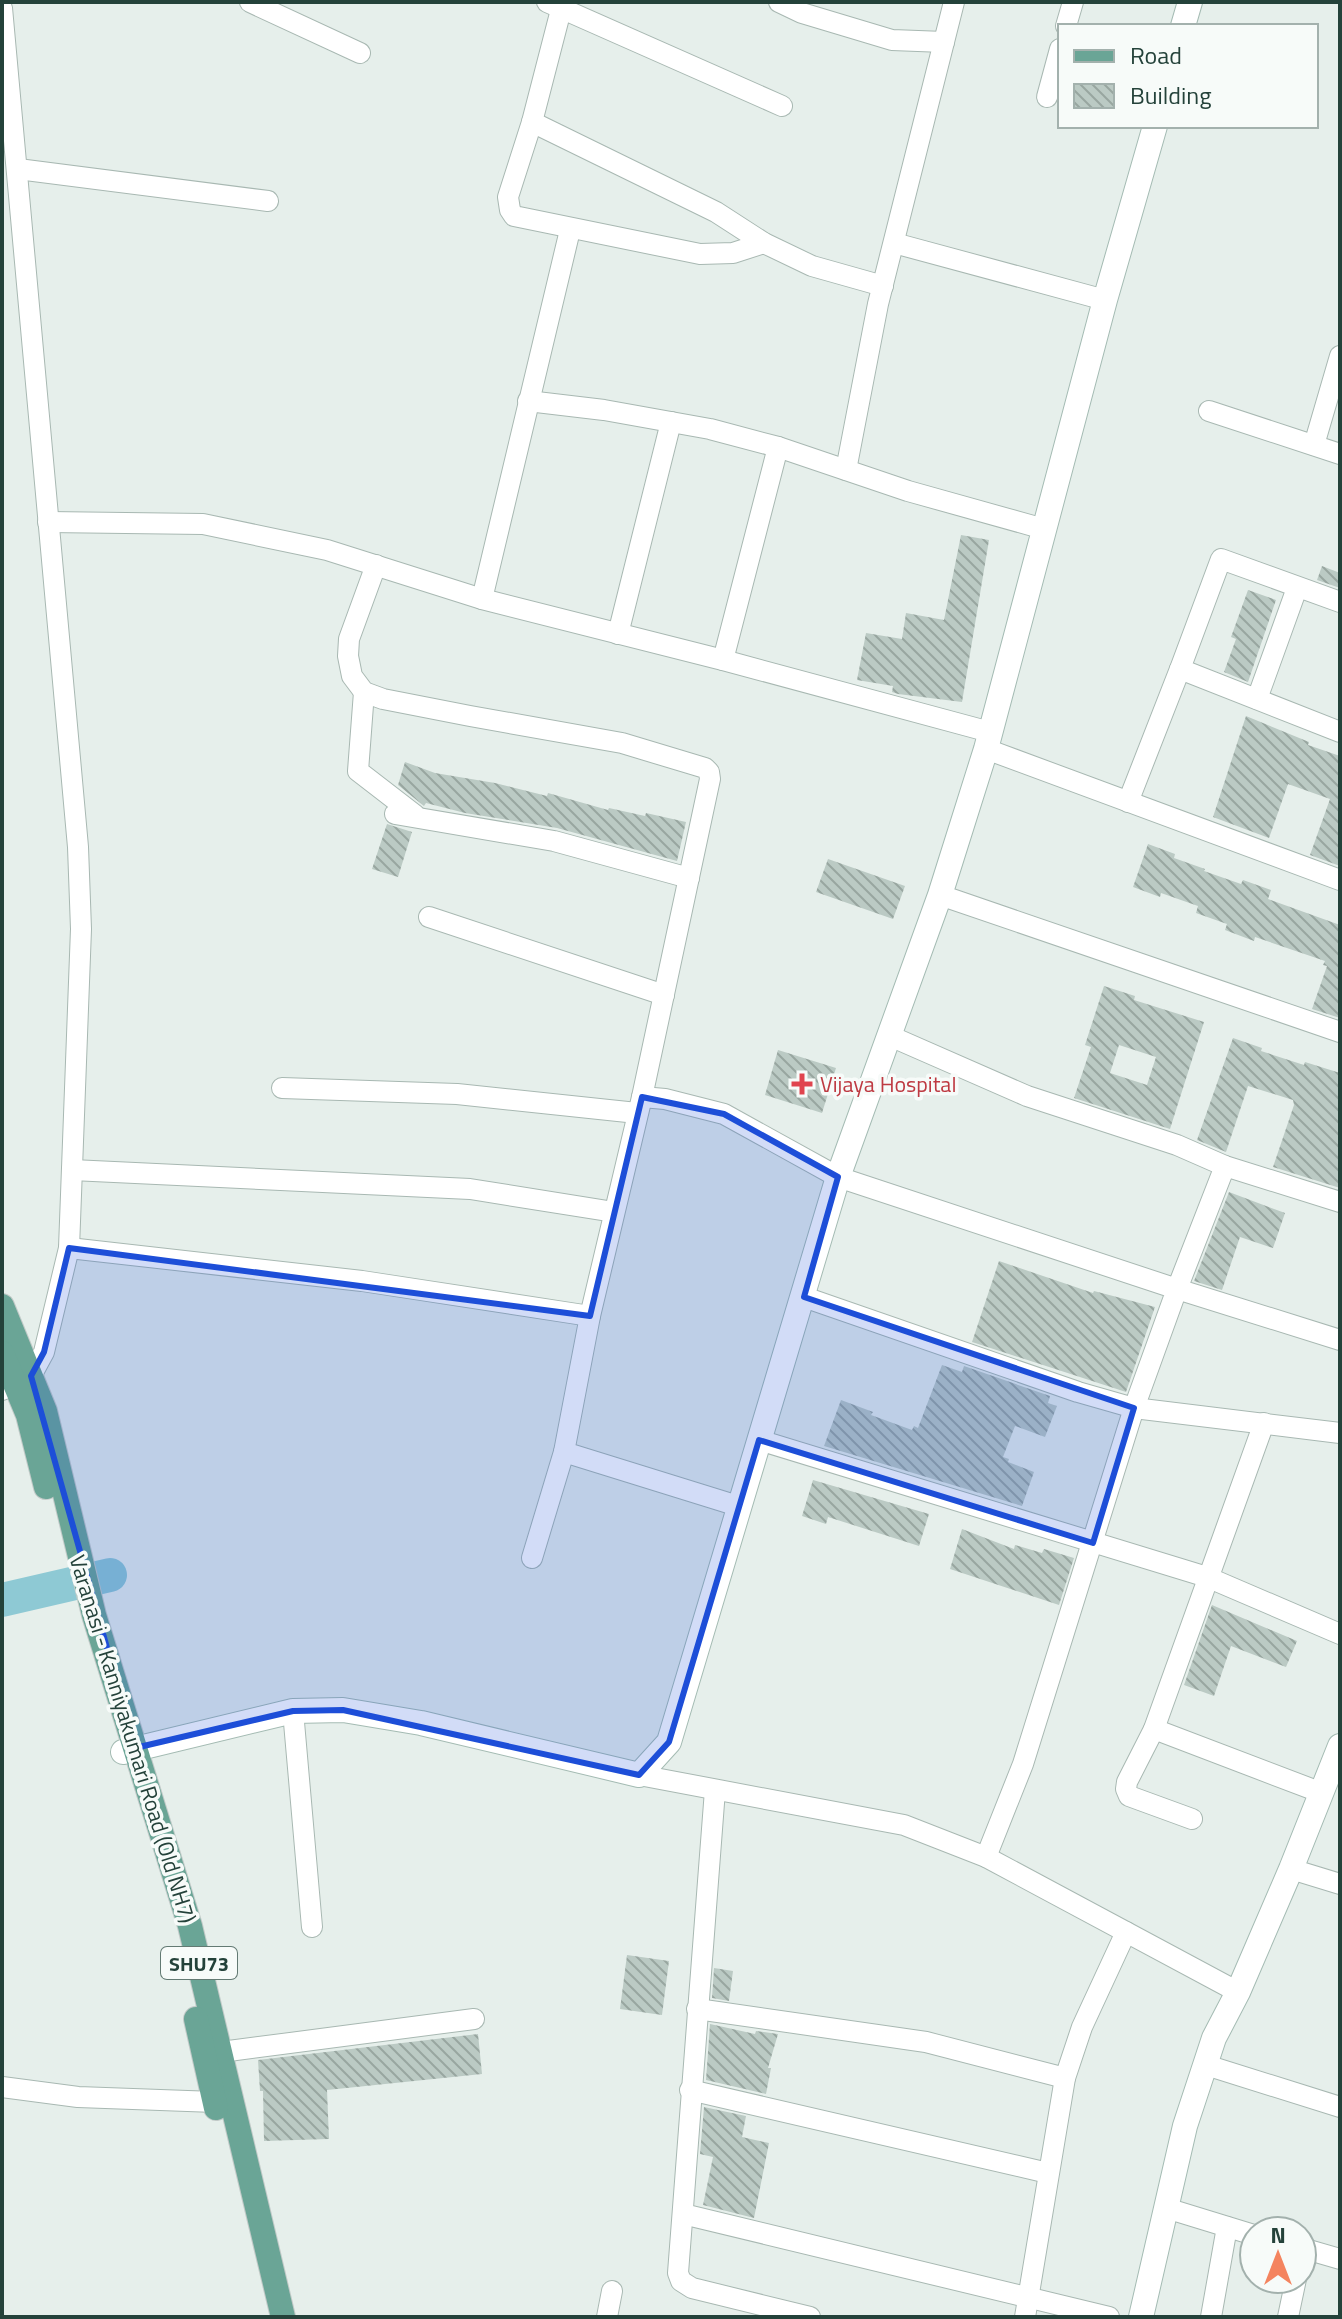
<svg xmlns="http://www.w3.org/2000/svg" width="1342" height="2319" font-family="'Titillium Web',sans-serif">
<defs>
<pattern id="building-back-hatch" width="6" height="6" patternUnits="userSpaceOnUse" patternTransform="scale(2)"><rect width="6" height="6" fill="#bbcac4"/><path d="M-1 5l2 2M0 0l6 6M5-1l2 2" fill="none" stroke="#98a6a0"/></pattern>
</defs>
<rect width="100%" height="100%" fill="#e6efeb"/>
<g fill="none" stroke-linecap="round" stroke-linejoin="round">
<polyline stroke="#8ec9d4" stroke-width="34" points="2,1600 110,1575"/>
</g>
<g fill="url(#building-back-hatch)" fill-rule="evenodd">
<polygon points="961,535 989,540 962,702 898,694 892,692 893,686 857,680 866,633 902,639 906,613 944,620"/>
<polygon points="1322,566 1340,573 1340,588 1317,580"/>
<polygon points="1248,590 1276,600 1248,682 1224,672 1236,639 1231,637"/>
<polygon points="1246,716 1309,742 1308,745 1340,756 1340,866 1310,855 1330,799 1288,784 1269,838 1213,817"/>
<polygon points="405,762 435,773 495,783 547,796 548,793 608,810 609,808 645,816 646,813 686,822 677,861 557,828 465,813 426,803 424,806 398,785"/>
<polygon points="387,824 412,832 398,877 372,869"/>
<polygon points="1148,844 1175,854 1174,858 1205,869 1204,871 1241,884 1243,880 1271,890 1268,899 1340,925 1340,1018 1312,1009 1327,966 1323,965 1325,961 1255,937 1254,941 1225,930 1227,924 1196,913 1198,906 1161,893 1160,897 1133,887"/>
<polygon points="828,859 905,886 893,919 816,892"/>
<path d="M1104,986L1135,996L1134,1000L1204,1022L1170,1129L1074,1098L1091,1047L1085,1045ZM1119,1045L1156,1057L1147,1085L1110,1073Z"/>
<polygon points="1233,1038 1262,1048 1261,1051 1304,1065 1305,1062 1340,1073 1340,1188 1273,1167 1294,1105 1293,1100 1248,1086 1226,1152 1197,1140"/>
<polygon points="778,1050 836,1068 822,1113 765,1095"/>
<polygon points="1229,1192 1285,1213 1273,1248 1240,1237 1222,1290 1194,1281"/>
<polygon points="999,1261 1093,1293 1094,1291 1155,1307 1126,1392 972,1342"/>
<polygon points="942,1365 962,1372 964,1366 1050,1396 1048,1403 1057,1406 1045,1437 1015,1426 1003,1457 1009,1459 1008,1462 1034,1472 1022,1506 824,1446 841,1400 873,1412 871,1415 912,1430 914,1426 918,1428"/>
<polygon points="813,1480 929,1514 919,1546 828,1517 826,1524 802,1516"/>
<polygon points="962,1529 1014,1549 1015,1545 1042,1553 1044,1549 1074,1558 1059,1605 950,1569"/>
<polygon points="1212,1605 1297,1641 1286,1667 1231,1646 1214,1696 1184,1685"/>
<polygon points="627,1955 669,1961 662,2015 620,2009"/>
<polygon points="714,1968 733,1971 729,2001 712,1998"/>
<polygon points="710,2024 755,2034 756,2031 778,2034 768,2068 771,2068 766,2094 706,2080"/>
<polygon points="478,2034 482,2074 327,2090 329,2139 264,2141 263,2091 260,2091 258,2060"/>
<polygon points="704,2107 746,2116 742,2137 769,2143 754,2218 703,2205 713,2157 700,2154"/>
</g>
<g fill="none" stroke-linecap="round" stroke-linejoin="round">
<defs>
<g id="street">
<polyline points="250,2 360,53"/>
<polyline points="547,2 782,106"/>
<polyline points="563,2 532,122 508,197 510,210 514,216 700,254 733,253 764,243"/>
<polyline points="779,2 802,13 892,40 944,42"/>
<polyline points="2,8 78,847 81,929 69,1248 44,1352 31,1376 2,1390"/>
<polyline points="1066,26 1073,2"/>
<polyline points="1047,97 1060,49"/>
<polyline points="532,122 716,212 764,243 812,266 883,286"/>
<polyline points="18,169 268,201"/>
<polyline points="894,243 1105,300"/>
<polyline points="528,401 604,410 710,429 778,447 908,491 1044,529"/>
<polyline points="1209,411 1340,454"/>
<polyline points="1314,445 1340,356"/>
<polyline points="846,470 878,304 954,2"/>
<polyline points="48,522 203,524 327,550 482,599 723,660 990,732"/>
<polyline points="376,565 349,639 348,656 352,676 364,692 383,699 470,716 622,743 705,768 709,772 710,779 642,1097 590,1316 564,1452 738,1506"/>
<polyline points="482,599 570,230"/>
<polyline points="1340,602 1221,559 1180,669 1340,732"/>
<polyline points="618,634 671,422"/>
<polyline points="723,660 778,447"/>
<polyline points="364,692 358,771 415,815"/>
<polyline points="1257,699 1297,588"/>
<polyline points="986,749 1340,880"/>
<polyline points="1128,802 1180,669"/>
<polyline points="395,814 554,841 689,878"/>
<polyline points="940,895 1340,1032"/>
<polyline points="429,917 664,995"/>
<polyline points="890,1036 1027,1096 1177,1145 1225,1166 1340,1202"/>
<polyline points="282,1088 457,1094 637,1113"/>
<polyline points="642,1097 665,1099 724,1114 838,1177 1177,1289 1134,1408 1023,1764 986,1857"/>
<polyline points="1225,1166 1177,1289 1340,1340"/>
<polyline points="72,1170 470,1189 614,1212"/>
<polyline points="69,1248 362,1281 590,1316"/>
<polyline points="804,1297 1078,1392 1134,1408 1340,1433"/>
<polyline points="759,1440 1207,1577 1340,1634"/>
<polyline points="532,1558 564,1452"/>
<polyline points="293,1711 312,1927"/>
<polyline points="1154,1729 1322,1793"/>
<polyline points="639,1775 904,1825 986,1857 1238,1992"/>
<polyline points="715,1790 678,2273 681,2281 692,2288 810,2317"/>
<polyline points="1192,1819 1129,1796 1126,1789 1127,1782 1154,1729 1264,1423"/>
<polyline points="1291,1869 1340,1884"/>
<polyline points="697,2009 926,2042 1065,2078"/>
<polyline points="221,2052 474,2019"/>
<polyline points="1206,2065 1340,2107"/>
<polyline points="2,2087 78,2097 215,2102"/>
<polyline points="690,2090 1048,2173"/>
<polyline points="1166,2208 1254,2235"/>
<polyline points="683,2214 1109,2317"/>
<polyline points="1302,2248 1340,2259"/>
<polyline points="607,2317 612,2291"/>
<polyline points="1025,2317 1065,2078 1082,2027 1126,1932"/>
<polyline points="1211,2317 1227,2227"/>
<polyline points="1288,2317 1296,2279"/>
</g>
<g id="secondary">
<polyline points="1183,26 1190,2"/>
<polyline points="123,1752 293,1711 343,1710 421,1723 639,1775 669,1742 838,1177 940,895 986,749 1105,300 1155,126"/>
<polyline points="1141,2317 1185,2126 1214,2038 1238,1992 1291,1869 1340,1746"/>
</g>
<g id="primary">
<polyline points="2,1306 45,1411 94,1615 190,1926 283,2317"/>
<polyline points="2,1353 28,1415 46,1487"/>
<polyline points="196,2019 216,2108"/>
</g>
</defs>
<use href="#street" stroke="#a8b8b2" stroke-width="22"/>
<use href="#secondary" stroke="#a4bbb3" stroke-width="26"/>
<use href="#primary" stroke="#c2cac8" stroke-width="26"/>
<use href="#street" stroke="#fff" stroke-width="20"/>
<use href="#secondary" stroke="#fff" stroke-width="24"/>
<use href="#primary" stroke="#6aa596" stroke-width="24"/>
</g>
<path fill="#1d4ed8" fill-opacity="0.2" stroke="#1d4ed8" stroke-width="6" stroke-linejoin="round" d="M642,1097L724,1114L838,1177L804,1297L1134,1408L1093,1543L759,1440L669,1742L639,1775L343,1710L293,1711L135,1748L31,1376L44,1352L69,1248L590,1316Z"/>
<path fill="#e0444e" stroke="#f7fbf9" stroke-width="3" d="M798 1072h8v8h8v8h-8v8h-8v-8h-8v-8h8z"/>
<g text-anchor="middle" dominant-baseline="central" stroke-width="7" stroke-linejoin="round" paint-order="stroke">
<rect fill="#f7fbf9" stroke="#637a73" stroke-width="2" x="161" y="1947" width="76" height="32" rx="6"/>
<g font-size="20" font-weight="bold" fill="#24423a">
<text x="199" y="1963">SHU73</text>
</g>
<g font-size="22" fill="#be3a42" stroke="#f7fbf9" text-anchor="start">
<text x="820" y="1084">Vijaya Hospital</text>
</g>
<g font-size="22" fill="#24423a" stroke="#f7fbf9">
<text transform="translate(133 1739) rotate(73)">Varanasi - Kanniyakumari Road (Old NH7)</text>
</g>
</g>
<rect width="1342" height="2319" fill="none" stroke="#24423a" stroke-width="8"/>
<rect x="1058" y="24" width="260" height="104" fill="#f7fbf9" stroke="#a3b1ad" stroke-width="2"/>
<rect x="1074" y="50" width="40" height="12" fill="#6aa596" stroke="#a3b1ad" stroke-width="2"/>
<text x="1130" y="64" font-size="24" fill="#24423a">Road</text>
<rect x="1074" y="84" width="40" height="24" fill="url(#building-back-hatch)" stroke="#a3b1ad" stroke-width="2"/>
<text x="1130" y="104" font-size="24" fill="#24423a">Building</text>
<g transform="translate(1278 2255)"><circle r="38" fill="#f7fbf9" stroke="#a3b1ad" stroke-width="2"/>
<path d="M0-6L14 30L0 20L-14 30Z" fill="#f4845f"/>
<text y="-12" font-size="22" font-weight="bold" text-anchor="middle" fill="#24423a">N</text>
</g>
</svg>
